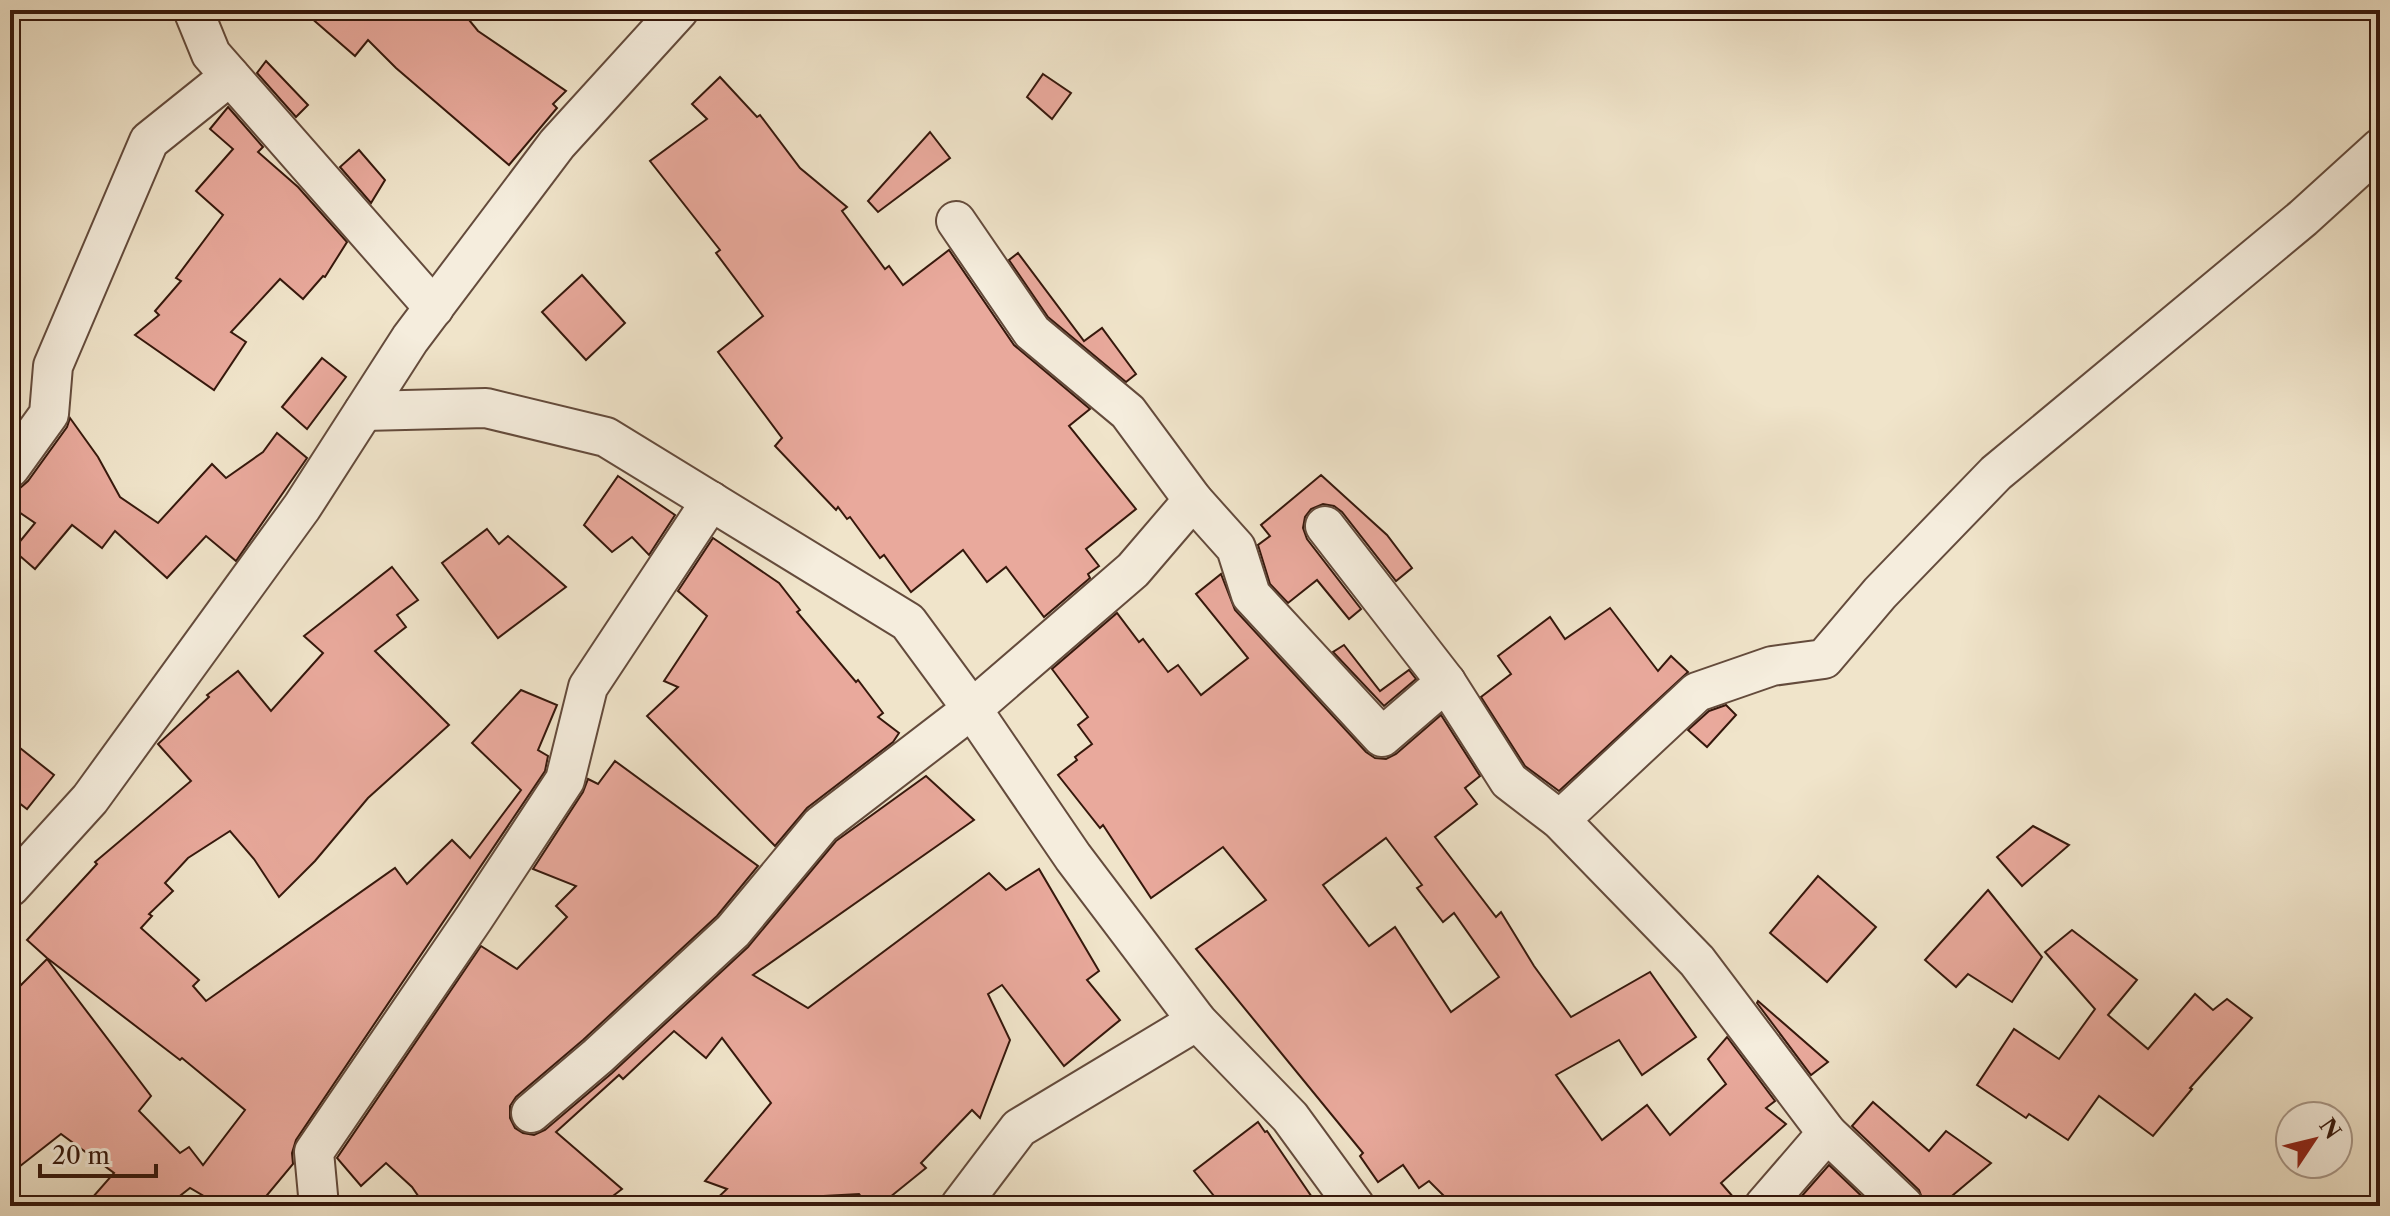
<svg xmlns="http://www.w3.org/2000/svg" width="2390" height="1216" font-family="'Libre Caslon Text',serif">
<rect width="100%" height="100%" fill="#f0e4ca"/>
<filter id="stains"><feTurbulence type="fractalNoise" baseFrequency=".0025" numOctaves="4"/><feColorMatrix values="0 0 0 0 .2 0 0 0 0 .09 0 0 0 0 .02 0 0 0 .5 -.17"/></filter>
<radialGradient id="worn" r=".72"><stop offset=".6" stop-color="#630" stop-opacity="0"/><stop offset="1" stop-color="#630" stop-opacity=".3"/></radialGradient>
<g fill="#e9a99c" stroke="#36180c" stroke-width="2" fill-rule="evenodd">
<polygon points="302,10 461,10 478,31 566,91 553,104 557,108 509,165 396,68 368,40 355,56"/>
<polygon points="266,61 308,105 296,117 257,73"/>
<polygon points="1043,74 1071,93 1052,119 1027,97"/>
<polygon points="720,77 757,117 760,115 800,168 847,207 842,211 885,269 889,266 903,285 949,250 1014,345 1090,409 1069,426 1136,509 1086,549 1099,566 1088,574 1090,578 1044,617 1006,567 987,582 963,550 911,592 884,555 880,558 850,517 847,519 838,507 836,510 775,446 782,438 718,352 763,316 716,253 720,250 650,161 707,119 692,104"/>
<polygon points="228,107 263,147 258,152 298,187 347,242 325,277 323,276 303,299 280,279 231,332 246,342 214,390 135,335 159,315 155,311 181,281 176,278 223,215 196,191 233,149 210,129"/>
<polygon points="930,132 950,158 878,212 868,201"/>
<polygon points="359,150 385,180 371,203 340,167"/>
<polygon points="1018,253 1084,341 1102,328 1136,374 1126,382 1048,317 1009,260"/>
<polygon points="582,275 625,323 586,360 542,312"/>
<polygon points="322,358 346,377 307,429 282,407"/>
<polygon points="70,418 98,457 120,497 158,523 212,464 226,478 263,452 277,433 307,458 236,561 206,536 167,578 115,531 102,548 72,525 35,569 13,550 35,523 10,506 10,490 20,488 28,481 67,427"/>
<polygon points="1321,475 1387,535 1412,568 1396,581 1342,512 1334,506 1323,504 1311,509 1305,517 1303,528 1307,539 1361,609 1349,619 1317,580 1288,603 1270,584 1258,545 1270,536 1261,525"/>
<polygon points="618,476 675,515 649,555 632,537 612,552 584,525"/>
<polygon points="487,529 499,544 508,536 566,587 498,638 442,563"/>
<polygon points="713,538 779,583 800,610 797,612 856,682 858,680 883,713 878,717 899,733 893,742 807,808 775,846 647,716 678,687 664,681 707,616 678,591"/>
<polygon points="392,567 418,600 397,615 406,627 375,651 449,725 368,798 315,861 279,897 254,859 230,831 188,858 165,883 173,891 149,914 152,916 141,928 199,980 193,986 206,1001 395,868 407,884 452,840 470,858 521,790 472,743 521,690 557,705 538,750 548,756 545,771 296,1140 292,1153 293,1164 258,1206 221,1206 190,1188 167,1206 85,1206 114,1173 61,1134 10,1174 10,996 47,959 151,1096 139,1111 180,1153 189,1147 203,1165 245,1110 182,1058 180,1060 47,958 27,940 97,864 95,862 191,781 158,744 209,697 207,695 238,671 271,711 323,653 304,636"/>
<path d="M1221,574L1235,610L1366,752L1375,758L1386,759L1396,754L1441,715L1480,776L1465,788L1477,804L1435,837L1496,917L1501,912L1534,966L1571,1017L1650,972L1696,1037L1642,1075L1619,1040L1556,1075L1602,1140L1647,1105L1670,1135L1726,1084L1708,1059L1727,1037L1775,1101L1766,1108L1786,1124L1721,1183L1741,1206H1454L1429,1181L1419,1188L1403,1165L1378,1182L1360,1156L1363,1153L1196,949L1266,900L1223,847L1151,898L1103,825L1100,828L1058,775L1077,760L1075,757L1092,744L1078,725L1088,717L1052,669L1117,613L1139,642L1143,639L1168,672L1178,665L1201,695L1248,658L1196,594ZM1386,838L1422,885L1417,888L1443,922L1454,913L1499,977L1451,1012L1395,927L1369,946L1323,885Z"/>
<polygon points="1610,608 1658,671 1671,656 1688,672 1559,791 1525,766 1481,697 1511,674 1498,656 1550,617 1565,639"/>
<polygon points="1344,645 1380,691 1409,670 1416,679 1384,706 1333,652"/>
<polygon points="1726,705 1736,715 1707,747 1688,730 1709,711"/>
<polygon points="10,740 54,775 27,809 10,796"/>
<polygon points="615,761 758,866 717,916 583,1040 516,1097 510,1106 510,1118 515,1128 523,1133 534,1135 545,1130 612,1073 748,947 836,841 926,776 974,820 753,975 808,1008 989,873 1006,890 1039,869 1099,971 1087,980 1120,1020 1064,1066 1002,985 988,994 1010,1040 980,1118 972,1110 921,1163 926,1168 879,1206 868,1206 859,1194 789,1198 794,1206 709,1206 727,1189 705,1181 771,1103 722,1038 706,1058 674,1031 623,1079 619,1075 556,1132 622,1189 600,1206 425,1206 412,1187 386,1163 361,1186 337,1158 481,946 517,969 567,917 556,906 576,886 533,869 583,792 588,779 598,784"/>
<polygon points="2033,826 2069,845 2022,886 1997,857"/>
<polygon points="1818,876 1876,927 1827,982 1770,933"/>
<polygon points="1988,890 2042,957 2012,1002 1968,974 1956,987 1925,960"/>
<polygon points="2072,930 2137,980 2108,1015 2148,1049 2195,994 2213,1010 2227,999 2252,1018 2190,1088 2192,1089 2153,1136 2099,1096 2068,1140 2029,1114 2026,1118 1977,1085 2014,1029 2059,1059 2095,1009 2045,952"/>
<polygon points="1758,1001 1828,1062 1811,1075 1757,1003"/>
<polygon points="1873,1102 1929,1151 1946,1131 1991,1163 1940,1206 1925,1206 1919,1190 1852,1126"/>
<polygon points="1258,1122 1265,1132 1267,1131 1318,1206 1222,1206 1194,1171"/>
<polygon points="1829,1165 1872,1206 1793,1206"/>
</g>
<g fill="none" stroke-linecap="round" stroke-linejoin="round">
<defs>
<g id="street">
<polyline points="193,10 211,54 434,308"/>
<polyline points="956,221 1032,332 1128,412 1193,500 1236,548 1251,595 1382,737 1446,682"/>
<polyline points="364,411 486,408 606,437 908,622 972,709 1073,857 1197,1021 1290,1117 1355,1206"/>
<polyline points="10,468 49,414 53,366 149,141 230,76"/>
<polyline points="1325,526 1446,682 1509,781 1560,820 1697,961 1827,1133 1904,1206"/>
<polyline points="1560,820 1697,692 1772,666 1824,659 1880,593 1996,473 2303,218 2380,148"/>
<polyline points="10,887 90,799 302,507 410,339 557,144 679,10"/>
<polyline points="531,1113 598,1056 733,931 821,825 972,709 1133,570 1193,500"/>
<polyline points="319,1206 314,1152 474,918 565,780 588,687 711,501"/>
<polyline points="960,1206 1019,1128 1197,1021"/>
<polyline points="1764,1206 1827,1133"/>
</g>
</defs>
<use href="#street" stroke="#644b3c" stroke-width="42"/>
<use href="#street" stroke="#f5eddd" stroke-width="38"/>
</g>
<rect width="2390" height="1216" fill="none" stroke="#f0e4ca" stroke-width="40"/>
<rect x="12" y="12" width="2366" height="1192" fill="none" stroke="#36180c" stroke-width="4"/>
<rect x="20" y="20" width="2350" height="1176" fill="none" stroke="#36180c" stroke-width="2"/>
<g transform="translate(2314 1140) rotate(55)"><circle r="38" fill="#f5eddd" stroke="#a99889" stroke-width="2"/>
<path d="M0-6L14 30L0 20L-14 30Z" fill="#8f2418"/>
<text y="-12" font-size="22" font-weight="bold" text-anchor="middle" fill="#36180c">N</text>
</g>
<path d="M40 1164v12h116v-12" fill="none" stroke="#36180c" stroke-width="4"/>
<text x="52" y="1164" font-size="24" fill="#36180c" stroke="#f5eddd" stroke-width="6" paint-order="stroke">20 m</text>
<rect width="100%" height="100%" filter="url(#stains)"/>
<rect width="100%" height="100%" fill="url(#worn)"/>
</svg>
